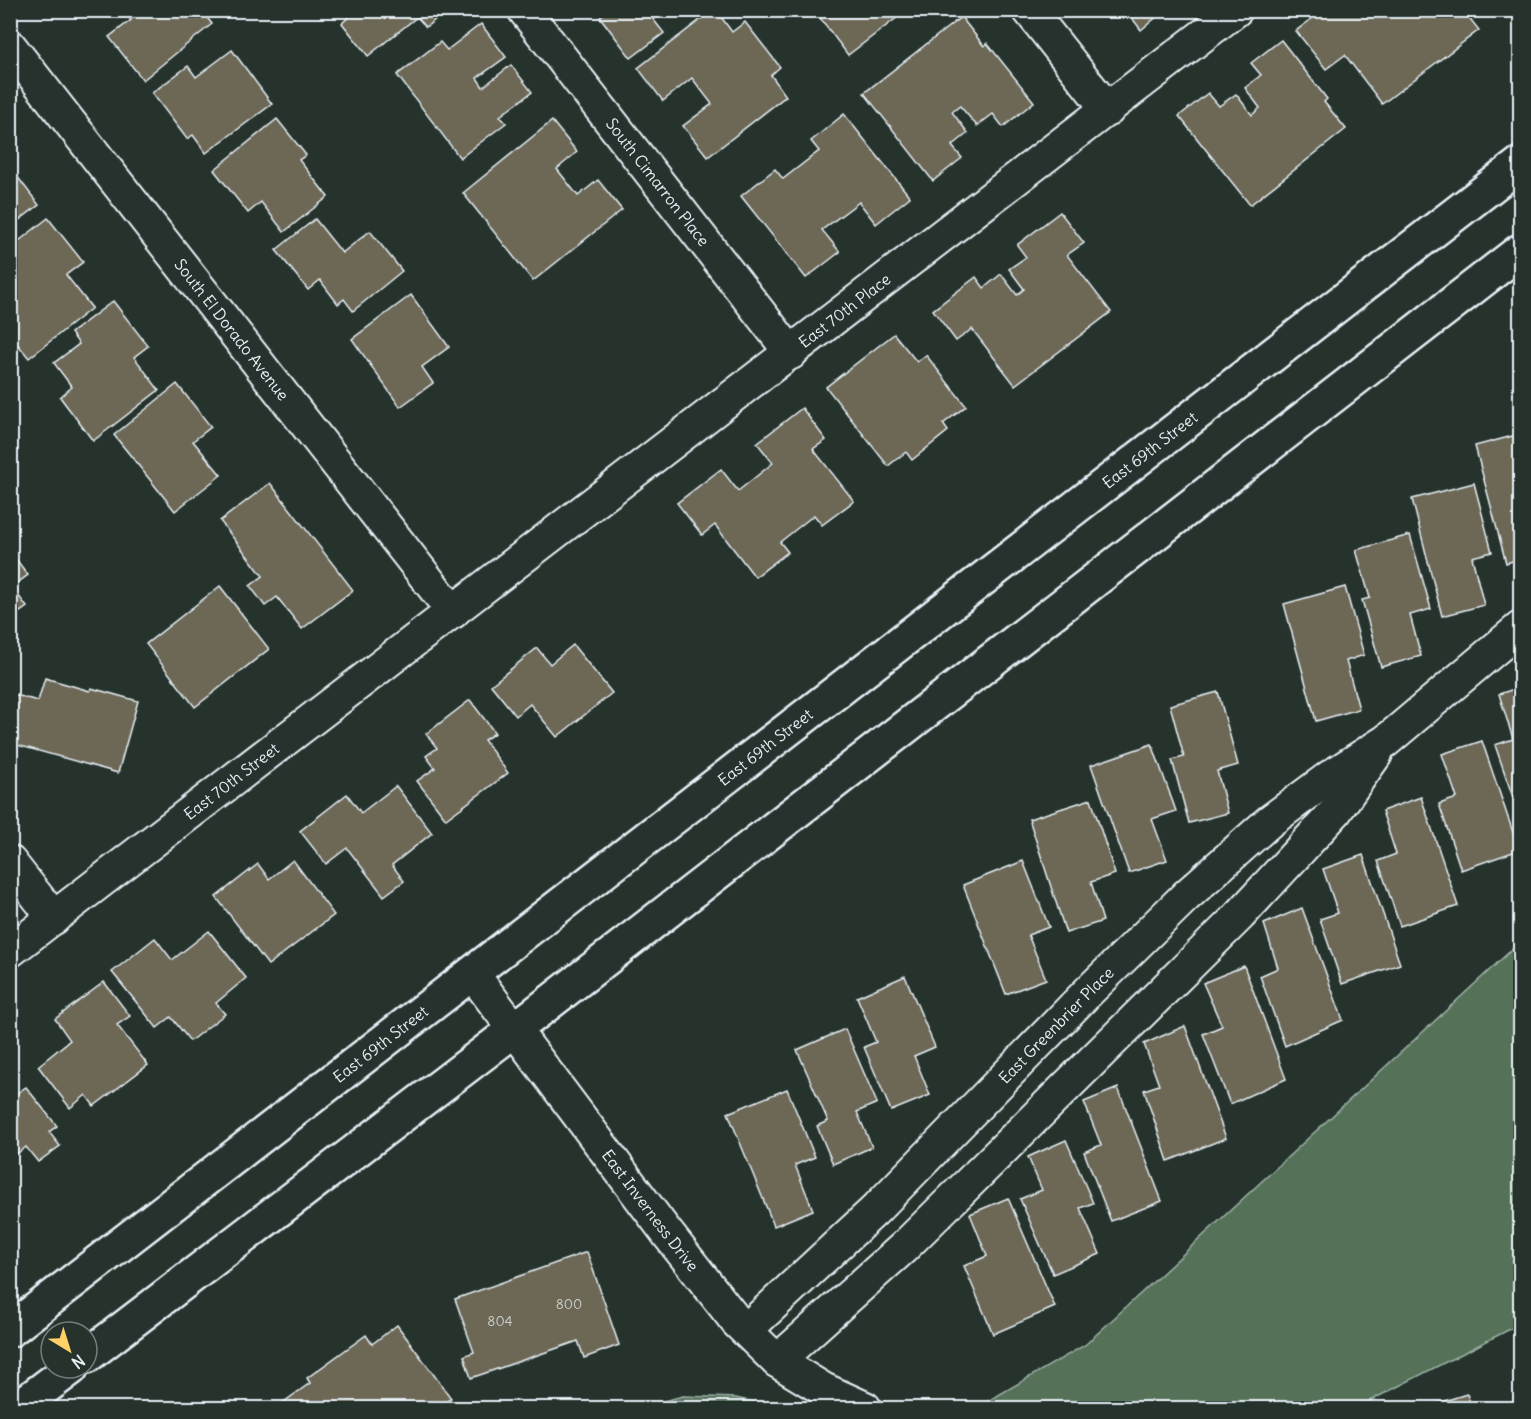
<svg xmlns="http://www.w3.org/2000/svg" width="1531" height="1419" font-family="Delius,sans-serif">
<rect width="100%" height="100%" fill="#26332d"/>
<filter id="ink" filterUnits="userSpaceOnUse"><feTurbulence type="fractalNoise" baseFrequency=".0167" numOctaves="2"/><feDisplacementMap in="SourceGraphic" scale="12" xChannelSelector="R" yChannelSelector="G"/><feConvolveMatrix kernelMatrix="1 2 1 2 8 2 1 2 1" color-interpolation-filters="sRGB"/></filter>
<g filter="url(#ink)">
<g fill="#547259" stroke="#9eb2a8" stroke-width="1.5">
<polygon points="1520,942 1520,1324 1356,1408 976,1408 1085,1345"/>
<polygon points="683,1396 736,1398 779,1408 637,1408"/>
</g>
<g fill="#6d6856" stroke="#e8f1f8" stroke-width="1.5">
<polygon points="123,10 201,10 212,24 143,80 109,37 131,20"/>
<polygon points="348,10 447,10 426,27 417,17 368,56 342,23 351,15"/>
<polygon points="608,10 664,10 653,19 664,33 631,58 600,17"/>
<polygon points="713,10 716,10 732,32 745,22 780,67 771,75 786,96 708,157 683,126 712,104 692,78 663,101 638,68"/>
<polygon points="814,10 907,10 848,55"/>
<polygon points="1126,10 1165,10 1141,30"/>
<polygon points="1323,10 1381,10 1383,14 1387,10 1463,10 1479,30 1382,104 1345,55 1326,69 1296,31"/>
<polygon points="961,17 984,46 987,43 1034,102 1003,127 993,114 977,126 960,106 952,112 968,133 952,146 962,158 933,181 864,93"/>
<polygon points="481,24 506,57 477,78 483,87 511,65 532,92 500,116 506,123 460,158 397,75 440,42 447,50"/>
<polygon points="1281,40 1327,99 1324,102 1346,129 1250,205 1179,116 1208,93 1219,106 1236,94 1252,115 1260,108 1245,88 1261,75 1251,63"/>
<polygon points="232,50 272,104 206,153 193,135 187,139 152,93 188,66 196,77"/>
<polygon points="844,114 910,197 876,224 859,202 822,230 840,252 806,278 741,196 775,169 783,179 819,151 811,141"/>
<polygon points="277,119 306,155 299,160 328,197 284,232 261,202 248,213 214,170"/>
<polygon points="552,121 577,152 557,169 578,196 598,180 622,210 533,281 463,193"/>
<polygon points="10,167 39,205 10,227"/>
<polygon points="1060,212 1084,243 1067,255 1111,312 1015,385 972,329 956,341 933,310 976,277 984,288 1001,274 1017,295 1024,289 1009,269 1026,257 1017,245"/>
<polygon points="48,218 83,262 66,275 92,308 29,358 10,335 10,263 14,260 10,255 10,248"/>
<polygon points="315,219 342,253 370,231 402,271 353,311 344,299 338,304 320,280 308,290 276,250"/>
<polygon points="411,295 449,347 422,367 433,383 400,407 352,339"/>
<polygon points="113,301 148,346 134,357 159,390 93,441 60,397 72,387 54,363 79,344 71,333"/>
<polygon points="894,334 917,362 926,355 966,406 943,424 948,431 912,460 906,452 888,466 826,387"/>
<polygon points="177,384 211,427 193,441 221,475 175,511 114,435"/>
<polygon points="802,408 826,440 813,449 854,501 822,525 814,515 780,542 788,552 755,577 715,525 702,535 677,503 721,469 738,491 773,463 757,443"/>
<polygon points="1520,434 1520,559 1506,563 1475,446"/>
<polygon points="270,483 353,590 302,629 277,597 265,606 250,586 263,576 220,521"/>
<polygon points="1474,483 1492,552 1472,557 1484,605 1442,616 1412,499"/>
<polygon points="1410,535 1431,609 1410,615 1421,656 1381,667 1362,600 1370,598 1356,550"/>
<polygon points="10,551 28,575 12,587 27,607 10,619"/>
<polygon points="220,586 269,649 195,707 146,644"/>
<polygon points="1345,587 1364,655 1346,661 1359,709 1316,721 1284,604"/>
<polygon points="573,645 612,693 557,737 530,704 516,716 491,685 537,648 550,664"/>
<polygon points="45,678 90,691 91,688 138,701 118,773 10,743 12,694 38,701"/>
<polygon points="1520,687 1520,808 1517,809 1495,745 1513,739 1499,694"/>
<polygon points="1218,692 1238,765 1217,771 1228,813 1189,823 1172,760 1184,757 1170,705"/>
<polygon points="470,700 495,733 484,740 508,773 446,819 417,781 435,768 426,756 437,748 426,734"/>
<polygon points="1482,741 1519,850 1461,870 1439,804 1457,798 1442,754"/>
<polygon points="1152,744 1176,811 1152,819 1167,860 1129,873 1091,765"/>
<polygon points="396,786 432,833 392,865 404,881 384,896 347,848 326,864 300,831 347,794 361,813"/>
<polygon points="1421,797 1458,906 1400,926 1378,861 1396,854 1382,811"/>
<polygon points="1091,799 1115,874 1091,882 1103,921 1066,933 1029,819"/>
<polygon points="1363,855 1400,964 1342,984 1320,919 1338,913 1323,869"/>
<polygon points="293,860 334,915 268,965 216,897 258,864 269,879"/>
<polygon points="1023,861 1049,927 1028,935 1046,979 1006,994 963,885"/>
<polygon points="1302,908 1343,1020 1285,1046 1260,976 1278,968 1264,924"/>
<polygon points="209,931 246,978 216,1003 225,1014 190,1041 171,1017 157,1028 112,972 155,938 172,960"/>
<polygon points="1244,966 1286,1079 1230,1104 1203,1034 1222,1026 1203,983"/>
<polygon points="905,976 935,1047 914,1056 930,1095 891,1111 864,1047 876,1042 857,997"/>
<polygon points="104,982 130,1016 117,1025 148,1065 94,1106 86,1095 70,1108 38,1066 70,1040 55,1019"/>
<polygon points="1185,1026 1226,1138 1168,1161 1144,1090 1159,1085 1144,1044"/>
<polygon points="845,1029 877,1103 857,1112 872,1147 833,1164 817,1126 828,1121 797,1050"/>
<polygon points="26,1087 57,1126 49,1132 60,1146 38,1162 26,1147 10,1159 10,1098"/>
<polygon points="1118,1088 1162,1201 1111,1221 1084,1152 1101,1145 1084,1102"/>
<polygon points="787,1089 815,1157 795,1165 813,1210 774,1226 728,1113"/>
<polygon points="1066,1140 1093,1203 1080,1208 1100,1254 1053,1274 1020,1199 1042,1190 1028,1157"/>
<polygon points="1008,1198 1055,1307 993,1334 964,1266 987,1256 970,1214"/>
<polygon points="587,1252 619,1345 584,1358 578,1341 471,1378 464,1356 474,1352 455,1299"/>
<polygon points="397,1325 451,1398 437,1408 413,1408 412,1407 409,1408 285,1408 281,1404 310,1383 307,1378 366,1335 372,1344"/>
<polygon points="1467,1394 1472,1408 1432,1408 1431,1405"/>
</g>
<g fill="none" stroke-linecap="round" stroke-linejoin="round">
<defs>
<g id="street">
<path id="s1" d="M524,10L791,353"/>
<polyline points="1029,10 1108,110"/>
<path id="s2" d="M10,46L453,612"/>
<polyline points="10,862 54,918"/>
<path id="s3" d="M10,951L1236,10"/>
<path id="s4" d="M472,973L667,1233L737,1322L777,1361L823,1389L865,1408"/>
<path id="s5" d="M746,1330L874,1211L1089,991L1186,896L1270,821L1331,776L1386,741L1520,628"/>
<polyline points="777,1361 903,1248 1240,915 1335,812 1376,754"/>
</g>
<g id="secondary">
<path id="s6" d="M10,1330L1520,164"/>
<polyline points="87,1356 514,1030 1520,251"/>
<polyline points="18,1408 71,1368"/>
</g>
</defs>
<use href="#street" stroke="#e8f1f8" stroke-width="36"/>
<use href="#secondary" stroke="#e8f1f8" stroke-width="38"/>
<use href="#street" stroke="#26332d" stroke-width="32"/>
<use href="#secondary" stroke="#26332d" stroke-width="33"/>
</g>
</g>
<g text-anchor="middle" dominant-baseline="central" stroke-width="4.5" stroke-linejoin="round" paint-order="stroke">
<g font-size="14" fill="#c9cfd0">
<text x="569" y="1304">800</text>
<text x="500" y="1321">804</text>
</g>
<g font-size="16" fill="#e8f1f8" stroke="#26332d">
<text stroke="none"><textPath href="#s1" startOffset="218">South Cimarron Place</textPath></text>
<text stroke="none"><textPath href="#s3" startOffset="1052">East 70th Place</textPath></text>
<text stroke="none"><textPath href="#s2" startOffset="360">South El Dorado Avenue</textPath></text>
<text stroke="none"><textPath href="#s6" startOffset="1440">East 69th Street</textPath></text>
<text stroke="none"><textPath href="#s6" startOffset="954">East 69th Street</textPath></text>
<text stroke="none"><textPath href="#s3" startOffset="279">East 70th Street</textPath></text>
<text stroke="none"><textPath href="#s5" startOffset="435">East Greenbrier Place</textPath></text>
<text stroke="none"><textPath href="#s6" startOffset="468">East 69th Street</textPath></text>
<text stroke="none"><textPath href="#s4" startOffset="297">East Inverness Drive</textPath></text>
</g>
</g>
<rect width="1531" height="1419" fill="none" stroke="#26332d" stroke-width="36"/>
<rect x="18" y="18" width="1495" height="1383" fill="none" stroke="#e8f1f8" stroke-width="2" filter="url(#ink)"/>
<g transform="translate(69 1350) rotate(142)"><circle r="28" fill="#26332d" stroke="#747f7e" stroke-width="1.5"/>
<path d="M0-4.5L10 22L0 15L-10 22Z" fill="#ffd166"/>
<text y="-9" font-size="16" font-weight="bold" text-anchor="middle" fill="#e8f1f8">N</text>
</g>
</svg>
